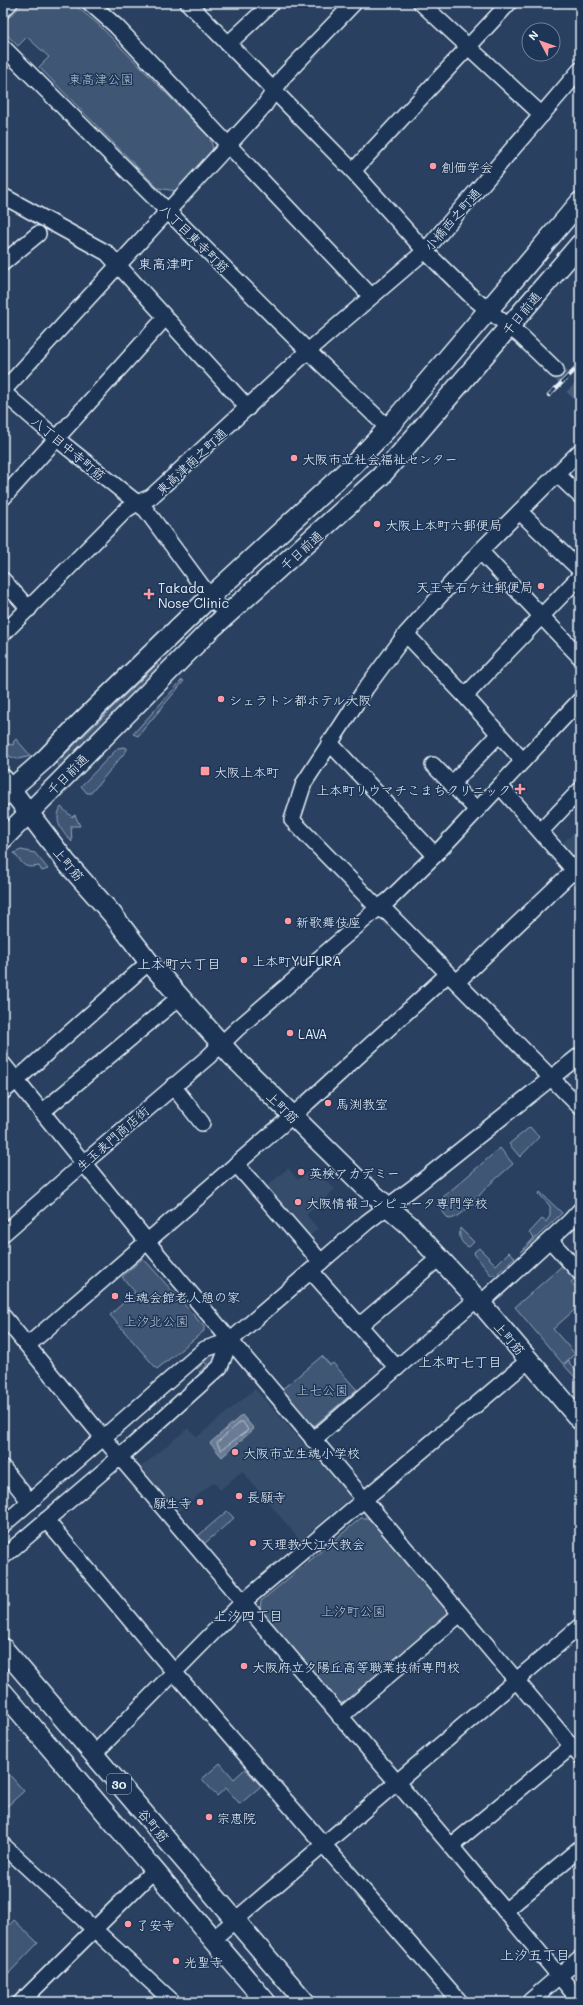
<svg xmlns="http://www.w3.org/2000/svg" width="583" height="2005" font-family="Mali,'Klee One',sans-serif">
<rect width="100%" height="100%" fill="#294061"/>
<filter id="ink" filterUnits="userSpaceOnUse"><feTurbulence type="fractalNoise" baseFrequency=".025" numOctaves="2"/><feDisplacementMap in="SourceGraphic" scale="8" xChannelSelector="R" yChannelSelector="G"/><feConvolveMatrix kernelMatrix="1 2 1 2 8 2 1 2 1" color-interpolation-filters="sRGB"/></filter>
<g filter="url(#ink)">
<g fill="#364d6b">
<polygon points="580,826 580,866 561,845"/>
<polygon points="288,1168 298,1180 313,1168 335,1189 306,1215 318,1229 307,1238 264,1189"/>
<polygon points="255,1389 350,1496 348,1500 300,1540 242,1471 220,1490 214,1482 178,1512 141,1467 188,1428 197,1437"/>
</g>
<g fill="#415774" stroke="#94a4b6">
<polygon points="24,3 72,3 98,24 210,138 213,149 176,191 158,188 39,67 49,57 27,37 18,46 3,31 3,23"/>
<polygon points="157,664 159,667 60,767 56,763"/>
<polygon points="182,680 184,681 138,736 133,734"/>
<path d="M16,739L31,756L18,759C9,758 3,752 3,743L13,745L14,741Z"/>
<polygon points="123,747 127,748 127,750 91,793 87,793 81,786 118,748"/>
<path d="M61,807L72,817L75,815L80,826H71L72,842C62,832 53,821 61,807Z"/>
<path d="M21,850L35,853L48,869L42,871L39,866C23,869 24,865 14,853Z"/>
<polygon points="530,1127 539,1137 520,1157 509,1144"/>
<path d="M500,1148L513,1164C505,1171 497,1178 489,1185C479,1194 464,1218 449,1219L440,1209L442,1198Z"/>
<polygon points="540,1192 562,1213 521,1252 534,1238 529,1233 542,1219 546,1222 550,1216 550,1206 539,1194"/>
<path d="M460,1228L474,1242L469,1247C460,1244 459,1236 460,1228Z"/>
<polygon points="479,1248 496,1265 509,1252 515,1257 496,1275 491,1275 475,1255 474,1252"/>
<polygon points="143,1258 204,1327 204,1331 157,1369 110,1315 135,1292 122,1277"/>
<polygon points="563,1265 575,1279 571,1282 580,1292 580,1305 553,1329 575,1354 563,1364 515,1307"/>
<polygon points="213,1352 219,1357 200,1373 199,1372 207,1365 205,1362 197,1369 195,1368"/>
<polygon points="322,1356 330,1365 333,1363 358,1391 315,1428 311,1426 280,1391"/>
<polygon points="569,1360 570,1365 580,1375 580,1383 564,1365"/>
<polygon points="227,1511 234,1518 204,1544 198,1536"/>
<polygon points="361,1518 368,1518 449,1610 448,1617 346,1703 338,1703 260,1609 261,1601"/>
<polygon points="220,1763 234,1779 245,1769 261,1786 240,1804 226,1788 217,1796 202,1779"/>
<polygon points="6,1771 24,1791 3,1810 3,1773"/>
<polygon points="14,1920 38,1943 9,1973 3,1967 3,1932"/>
</g>
<polygon fill="#6b7c95" stroke="#9dabbd" points="242,1415 254,1429 222,1457 210,1443"/>
<g fill="none" stroke-linecap="round" stroke-linejoin="round">
<polygon stroke="#b6c2d0" stroke-width="1" points="241,1422 243,1422 248,1430 221,1450 217,1443"/>
<polyline stroke="#9dabbd" stroke-width="3.5" points="309,1424 315,1427 357,1391"/>
<polyline stroke="#465b78" stroke-width="15" stroke-dasharray="15 8" stroke-linecap="butt" points="556,370 580,395"/>
<defs>
<g id="minor">
<polyline points="90,3 116,26 371,296"/>
<polyline points="188,3 353,171 425,251 472,297 522,337 556,370"/>
<polyline points="421,3 542,115"/>
<polyline points="3,10 10,3"/>
<polyline points="228,44 272,3"/>
<polyline points="3,47 308,351 388,428"/>
<polyline points="353,171 509,3"/>
<polyline points="3,196 107,253 248,408"/>
<polyline points="3,263 38,234"/>
<polyline points="3,391 264,106 284,76 354,3"/>
<polyline points="3,392 57,439 146,510 210,597 228,615"/>
<polyline points="580,451 480,551 406,634 366,688 304,783 292,820 378,908 388,913 580,1107"/>
<polyline points="558,475 580,496"/>
<polyline points="3,498 165,318"/>
<polyline points="520,512 580,570"/>
<polyline points="480,551 580,657"/>
<polyline points="3,580 29,609"/>
<polyline points="3,634 126,510 137,503 151,497 308,351 425,251 580,70"/>
<polyline points="406,634 465,696 523,761"/>
<polyline points="465,696 580,576"/>
<polyline points="329,742 435,855"/>
<polyline points="433,765 477,810"/>
<polyline points="452,784 498,735"/>
<polyline points="500,786 580,877"/>
<polyline points="541,831 580,790"/>
<polyline points="457,982 574,870"/>
<polyline points="3,1064 155,1251 580,1756"/>
<polyline points="173,1086 202,1123"/>
<polyline points="3,1092 149,962"/>
<polyline points="42,1112 181,996"/>
<polyline points="236,1164 321,1262"/>
<polyline points="3,1234 84,1163 208,1057 237,1029 378,908 389,900 435,855 580,700"/>
<polyline points="550,1240 580,1273"/>
<polyline points="311,1271 397,1368"/>
<polyline points="481,1303 570,1221 580,1210"/>
<polyline points="3,1316 95,1428 451,1846 580,2001"/>
<polyline points="360,1325 439,1258"/>
<polyline points="28,1345 308,1102 448,974"/>
<polyline points="313,1440 477,1299"/>
<polyline points="3,1468 30,1502"/>
<polyline points="46,1520 174,1672 460,2002"/>
<polyline points="3,1525 205,1349 230,1341 367,1222 418,1184 580,1055"/>
<polyline points="3,1557 120,1457 220,1367 230,1341"/>
<polyline points="340,1717 460,1614"/>
<polyline points="94,1754 243,1602 529,1360"/>
<polyline points="3,1845 173,2002"/>
<polyline points="451,1846 572,1746"/>
<polyline points="505,1911 580,1848"/>
<polyline points="213,1939 580,1626"/>
<polyline points="21,2002 154,1870"/>
<polyline points="529,2002 580,1958"/>
</g>
<g id="major">
<polyline points="3,779 66,862 112,914 149,962 232,1056 364,1186 410,1226 477,1299 580,1420"/>
<polyline points="3,796 44,760 80,723 210,597 354,464 388,428 580,202"/>
<polyline points="3,839 209,631 381,476 580,244"/>
<polyline points="3,1648 305,2002"/>
<polyline points="3,1692 266,2002"/>
</g>
</defs>
<use href="#minor" stroke="#e8f1f8" stroke-width="18"/>
<use href="#major" stroke="#e8f1f8" stroke-width="22"/>
<use href="#minor" stroke="#1d3557" stroke-width="15"/>
<use href="#major" stroke="#1d3557" stroke-width="19"/>
<defs>
<polyline id="rail" points="549,395 580,365"/>
</defs>
<use href="#rail" stroke="#e8f1f8" stroke-width="4.5"/>
<use href="#rail" stroke="#1d3557" stroke-width="3" stroke-dasharray="9" stroke-linecap="butt"/>
</g>
</g>
<g fill="#ff9aa2" stroke="#1d3557" stroke-width="1.5">
<circle cx="433" cy="166" r="4"/>
<circle cx="294" cy="458" r="4"/>
<circle cx="377" cy="524" r="4"/>
<circle cx="541" cy="586" r="4"/>
<path d="M147 588h4v4h4v4h-4v4h-4v-4h-4v-4h4z"/>
<circle cx="221" cy="699" r="4"/>
<rect x="200" y="766" width="10" height="10" rx="2"/>
<path d="M518 783h4v4h4v4h-4v4h-4v-4h-4v-4h4z"/>
<circle cx="288" cy="921" r="4"/>
<circle cx="244" cy="960" r="4"/>
<circle cx="290" cy="1033" r="4"/>
<circle cx="328" cy="1103" r="4"/>
<circle cx="301" cy="1172" r="4"/>
<circle cx="298" cy="1202" r="4"/>
<circle cx="115" cy="1296" r="4"/>
<circle cx="235" cy="1452" r="4"/>
<circle cx="239" cy="1496" r="4"/>
<circle cx="200" cy="1502" r="4"/>
<circle cx="253" cy="1543" r="4"/>
<circle cx="244" cy="1666" r="4"/>
<circle cx="209" cy="1817" r="4"/>
<circle cx="128" cy="1924" r="4"/>
<circle cx="176" cy="1961" r="4"/>
</g>
<g text-anchor="middle" dominant-baseline="central" stroke-width="3" stroke-linejoin="round" paint-order="stroke">
<rect fill="#1d3557" stroke="#abb9c8" stroke-width="1" x="107" y="1774" width="24" height="20" rx="3"/>
<g font-size="12" font-weight="bold" fill="#e8f1f8">
<text x="119" y="1784">30</text>
</g>
<g font-size="13" fill="#b6c3d0" stroke="#1d3557">
<text x="101" y="78">東高津公園</text>
<text x="156" y="1320">上汐北公園</text>
<text x="322" y="1389">上七公園</text>
<text x="353" y="1610">上汐町公園</text>
</g>
<g font-size="13" fill="#e8f1f8" stroke="#1d3557" text-anchor="start">
<text x="441" y="166">創価学会</text>
<text x="302" y="458">大阪市立社会福祉センター</text>
<text x="385" y="524">大阪上本町六郵便局</text>
<text x="533" y="586" text-anchor="end">天王寺石ケ辻郵便局</text>
<text x="158" y="587">Takada<tspan x="158" dy="15">Nose Clinic</tspan></text>
<text x="229" y="699">シェラトン都ホテル大阪</text>
<text x="214" y="771">大阪上本町</text>
<text x="511" y="789" text-anchor="end">上本町リウマチこまちクリニック</text>
<text x="296" y="921">新歌舞伎座</text>
<text x="252" y="960">上本町YUFURA</text>
<text x="298" y="1033">LAVA</text>
<text x="336" y="1103">馬渕教室</text>
<text x="309" y="1172">英検アカデミー</text>
<text x="306" y="1202">大阪情報コンピュータ専門学校</text>
<text x="123" y="1296">生魂会館老人憩の家</text>
<text x="243" y="1452">大阪市立生魂小学校</text>
<text x="247" y="1496">長願寺</text>
<text x="192" y="1502" text-anchor="end">願生寺</text>
<text x="261" y="1543">天理教大江大教会</text>
<text x="252" y="1666">大阪府立夕陽丘高等職業技術専門校</text>
<text x="217" y="1817">宗恵院</text>
<text x="136" y="1924">了安寺</text>
<text x="184" y="1961">光聖寺</text>
</g>
<g font-size="13" fill="#e8f1f8" stroke="#1d3557">
<text transform="translate(452 219) rotate(-49)">小橋西之町通</text>
<text transform="translate(195 238) rotate(45)">八丁目東寺町筋</text>
<text transform="translate(521 313) rotate(-50)">千日前通</text>
<text transform="translate(69 448) rotate(40)">八丁目中寺町筋</text>
<text transform="translate(191 461) rotate(-43)">東高津南之町通</text>
<text transform="translate(301 550) rotate(-42)">千日前通</text>
<text transform="translate(67 774) rotate(-45)">千日前通</text>
<text transform="translate(69 864) rotate(50)">上町筋</text>
<text transform="translate(283 1107) rotate(44)">上町筋</text>
<text transform="translate(112 1138) rotate(-41)">生玉表門商店街</text>
<text transform="translate(510 1338) rotate(49)">上町筋</text>
<text transform="translate(154 1825) rotate(50)">谷町筋</text>
</g>
<g font-size="14" fill="#e8f1f8" stroke="#1d3557">
<text x="166" y="263">東高津町</text>
<text x="179" y="963">上本町六丁目</text>
<text x="460" y="1361">上本町七丁目</text>
<text x="248" y="1615">上汐四丁目</text>
<text x="535" y="1954">上汐五丁目</text>
</g>
</g>
<rect width="583" height="2005" fill="none" stroke="#1d3557" stroke-width="16"/>
<rect x="8" y="8" width="567" height="1989" fill="none" stroke="#e8f1f8" stroke-width="1.5" filter="url(#ink)"/>
<g transform="translate(541 42) rotate(311)"><circle r="19" fill="#1d3557" stroke="#6e8097"/>
<path d="M0-3L7 15L0 10L-7 15Z" fill="#ff9aa2"/>
<text y="-6" font-size="11" font-weight="bold" text-anchor="middle" fill="#e8f1f8">N</text>
</g>
</svg>
